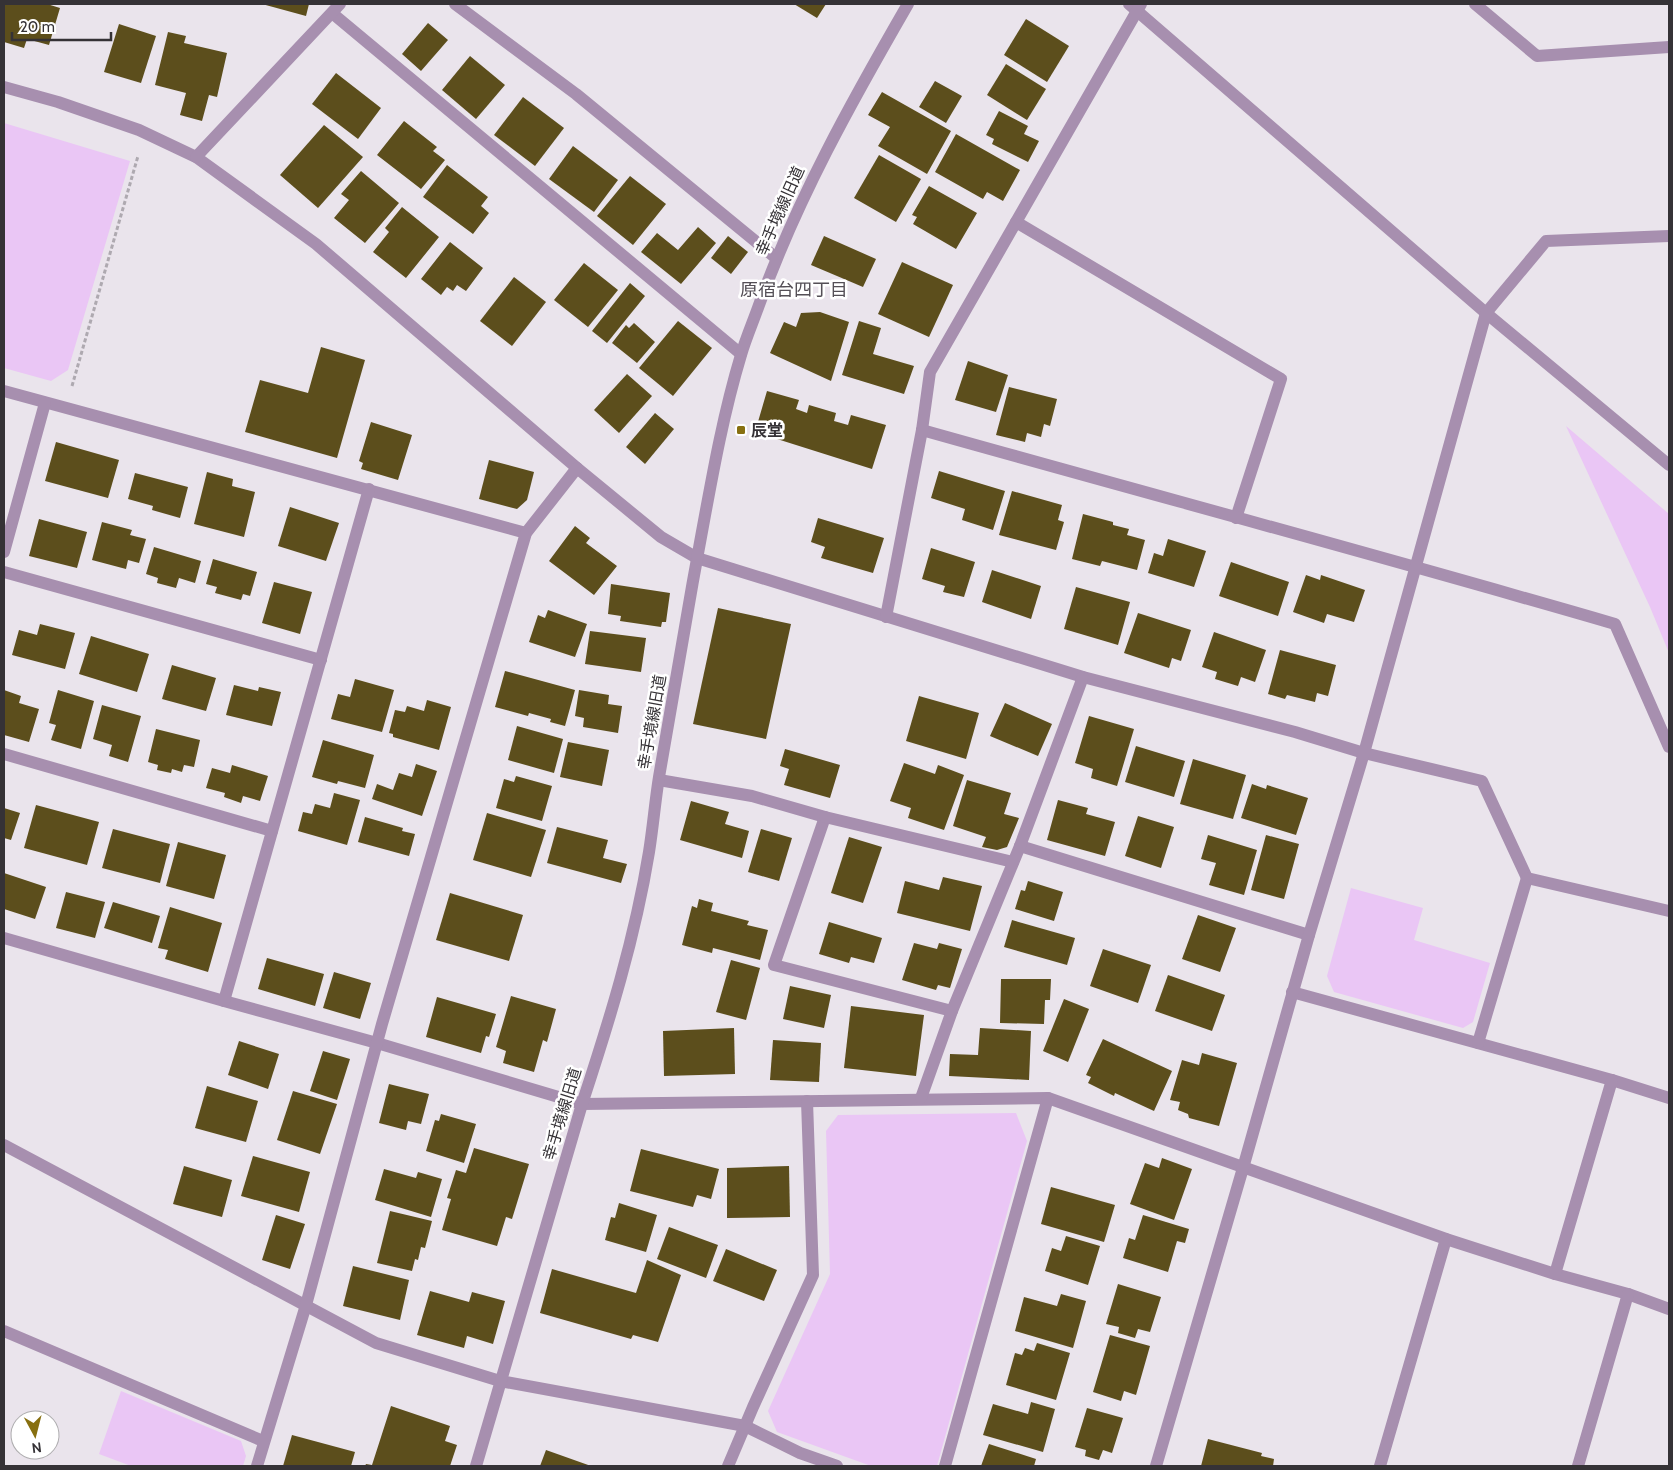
<svg xmlns="http://www.w3.org/2000/svg" width="1673" height="1470" font-family="Cabin,'Noto Sans JP',sans-serif">
<rect width="100%" height="100%" fill="#eae4ec"/>
<g fill="#eac6f5">
<polygon points="4,123 130,161 68,370 51,381 4,368"/>
<polygon points="1566,426 1669,514 1669,653 1650,607"/>
<polygon points="1351,888 1423,908 1414,940 1490,963 1473,1022 1463,1028 1334,992 1327,976"/>
<polygon points="1016,1113 1027,1141 937,1466 871,1466 777,1432 768,1411 830,1274 826,1131 838,1115"/>
<polygon points="121,1391 241,1441 246,1456 243,1466 131,1466 99,1454"/>
</g>
<g fill="#5c4e1c">
<polygon points="4,4 47,4 60,8 49,45 27,39 24,48 4,42"/>
<polygon points="262,4 309,4 306,16"/>
<polygon points="794,4 826,4 817,18"/>
<polygon points="1026,19 1069,46 1047,82 1004,55"/>
<polygon points="428,23 448,40 421,71 402,54"/>
<polygon points="119,24 156,36 141,83 104,72"/>
<polygon points="168,32 186,36 184,43 227,53 217,97 209,95 202,121 180,115 186,93 155,85"/>
<polygon points="470,56 505,85 476,119 442,90"/>
<polygon points="1006,64 1046,89 1027,120 987,95"/>
<polygon points="336,73 381,108 358,139 312,104"/>
<polygon points="935,81 962,96 946,123 919,107"/>
<polygon points="882,92 951,131 927,174 878,146 890,127 868,115"/>
<polygon points="523,97 564,128 535,166 494,135"/>
<polygon points="999,111 1028,126 1024,134 1039,141 1028,162 992,144 994,139 986,135"/>
<polygon points="404,121 437,147 433,151 445,160 421,189 377,155"/>
<polygon points="324,125 363,157 318,208 280,175"/>
<polygon points="956,134 1020,170 1003,201 987,192 983,199 935,172"/>
<polygon points="573,146 618,180 594,212 549,179"/>
<polygon points="879,155 921,179 896,222 854,198"/>
<polygon points="447,165 488,197 481,206 489,213 473,234 423,197"/>
<polygon points="361,171 399,203 365,243 334,218 349,200 341,194"/>
<polygon points="630,176 666,204 633,245 597,216"/>
<polygon points="929,186 977,213 956,249 913,224 917,217 912,215"/>
<polygon points="402,207 439,237 406,278 373,252 389,232 385,228"/>
<polygon points="698,227 716,243 681,284 641,252 657,233 678,250"/>
<polygon points="728,236 748,252 731,274 711,258"/>
<polygon points="824,236 876,259 863,287 811,265"/>
<polygon points="450,242 483,268 466,291 457,285 453,291 447,287 441,295 421,279"/>
<polygon points="902,262 953,285 929,337 878,314"/>
<polygon points="584,263 618,290 588,327 554,300"/>
<polygon points="514,277 546,302 512,346 480,321"/>
<polygon points="630,283 645,296 607,343 592,331"/>
<polygon points="820,312 849,322 831,381 770,353 784,322 796,327 801,313"/>
<polygon points="678,321 712,348 673,396 639,368"/>
<polygon points="859,321 881,328 873,354 914,366 904,394 842,375"/>
<polygon points="634,323 655,342 637,363 612,343 626,325 629,328"/>
<polygon points="321,347 365,360 337,458 245,432 260,380 308,393"/>
<polygon points="968,361 1008,375 996,412 955,400"/>
<polygon points="627,374 652,396 619,433 594,410"/>
<polygon points="1009,387 1057,399 1050,426 1044,424 1041,437 1027,433 1025,442 996,435"/>
<polygon points="767,391 799,400 796,409 807,413 809,405 836,413 834,421 848,425 851,415 886,425 872,469 755,432"/>
<polygon points="655,413 674,429 645,464 626,447"/>
<polygon points="371,422 412,435 398,480 361,469 363,463 359,461"/>
<polygon points="56,442 119,460 108,498 45,481"/>
<polygon points="489,460 534,472 527,500 517,509 479,499"/>
<polygon points="939,471 1005,491 993,530 962,520 965,509 931,498"/>
<polygon points="207,472 233,479 232,486 255,492 244,537 194,524"/>
<polygon points="135,473 188,487 180,518 152,510 153,506 128,499"/>
<polygon points="1012,491 1062,505 1058,520 1064,522 1056,550 999,535"/>
<polygon points="290,507 339,523 326,561 278,546"/>
<polygon points="1083,514 1113,522 1113,525 1129,529 1127,535 1145,540 1137,570 1102,561 1100,566 1072,559"/>
<polygon points="818,518 884,538 873,573 821,558 825,547 811,542"/>
<polygon points="39,519 87,532 77,568 29,556"/>
<polygon points="102,522 132,530 130,535 146,539 139,563 128,560 126,569 92,560"/>
<polygon points="575,526 590,538 586,543 617,566 594,595 549,561"/>
<polygon points="1168,539 1206,551 1194,587 1148,573 1154,553 1163,556"/>
<polygon points="154,547 201,561 195,583 179,578 176,588 157,583 158,578 146,574"/>
<polygon points="931,548 975,562 964,597 943,592 945,586 922,579"/>
<polygon points="213,559 257,572 250,596 243,594 241,600 215,593 217,587 206,584"/>
<polygon points="1231,562 1289,582 1278,616 1219,596"/>
<polygon points="992,570 1041,586 1031,619 982,602"/>
<polygon points="1306,575 1320,580 1321,575 1365,590 1354,622 1327,614 1324,623 1293,612"/>
<polygon points="274,582 312,592 300,634 262,623"/>
<polygon points="611,584 670,593 666,622 662,622 661,627 620,621 621,616 608,614"/>
<polygon points="1076,587 1130,602 1118,645 1064,629"/>
<polygon points="718,608 791,624 766,739 693,724"/>
<polygon points="548,610 587,624 575,657 529,642 538,615 545,618"/>
<polygon points="1138,613 1191,630 1181,661 1172,658 1169,668 1124,653"/>
<polygon points="40,624 75,633 65,669 12,655 19,630 37,635"/>
<polygon points="590,631 646,638 641,672 585,664"/>
<polygon points="1214,632 1266,650 1255,682 1241,677 1238,686 1215,679 1217,672 1202,667"/>
<polygon points="91,636 149,654 137,692 79,674"/>
<polygon points="1280,650 1336,665 1328,696 1317,693 1315,702 1287,695 1285,699 1268,694"/>
<polygon points="172,665 216,678 206,711 162,699"/>
<polygon points="505,671 575,690 565,726 550,722 551,719 529,713 528,716 495,707"/>
<polygon points="355,679 394,690 382,732 331,719 338,694 350,697"/>
<polygon points="234,685 258,691 259,687 281,692 272,726 226,715"/>
<polygon points="4,690 21,696 19,703 39,709 29,742 4,735"/>
<polygon points="58,690 94,701 81,749 51,740 56,725 49,723"/>
<polygon points="579,690 609,695 608,704 622,706 618,733 583,727 584,718 575,716"/>
<polygon points="919,696 979,713 966,759 906,741"/>
<polygon points="427,700 451,707 439,750 393,737 393,734 389,733 395,710 405,712 407,706 424,711"/>
<polygon points="1005,703 1052,724 1038,756 990,736"/>
<polygon points="102,705 141,716 128,762 109,756 112,745 93,739"/>
<polygon points="1089,716 1134,729 1117,786 1091,778 1093,769 1075,763"/>
<polygon points="517,726 563,739 554,773 508,760"/>
<polygon points="156,729 200,740 194,767 184,765 182,772 172,769 171,773 157,770 158,765 148,762"/>
<polygon points="323,740 374,755 365,788 338,781 337,784 312,777"/>
<polygon points="568,742 609,750 602,786 560,777"/>
<polygon points="1136,746 1185,761 1174,797 1125,782"/>
<polygon points="785,749 840,765 830,798 784,785 789,769 780,766"/>
<polygon points="1193,759 1246,775 1233,819 1180,804"/>
<polygon points="904,763 935,774 938,765 964,775 944,830 908,818 911,808 890,801"/>
<polygon points="416,764 437,771 422,816 372,799 377,784 393,790 399,773 412,777"/>
<polygon points="232,765 268,776 260,801 243,796 241,803 224,797 225,793 206,788 212,768 230,773"/>
<polygon points="516,776 552,786 542,821 496,808 504,779 514,782"/>
<polygon points="967,780 1011,793 1004,814 1019,818 1007,847 997,850 982,847 986,837 953,826"/>
<polygon points="1252,784 1266,789 1267,785 1308,798 1296,835 1241,818"/>
<polygon points="334,793 360,800 347,845 298,831 303,812 312,814 315,804 330,808"/>
<polygon points="1058,800 1088,808 1086,814 1115,822 1105,856 1047,840"/>
<polygon points="691,801 729,812 725,824 749,831 742,858 680,840"/>
<polygon points="36,805 99,822 87,865 24,848"/>
<polygon points="4,808 20,813 11,840 4,838"/>
<polygon points="487,813 546,830 531,877 473,860"/>
<polygon points="1138,816 1174,827 1161,868 1125,856"/>
<polygon points="365,817 403,828 402,831 415,834 409,856 358,842"/>
<polygon points="557,827 608,840 603,858 627,864 621,883 547,863"/>
<polygon points="113,829 170,844 160,883 102,868"/>
<polygon points="761,829 792,838 779,881 748,872"/>
<polygon points="1208,835 1257,850 1244,895 1209,885 1216,863 1201,859"/>
<polygon points="1266,835 1299,844 1284,899 1251,890"/>
<polygon points="849,837 882,847 863,903 831,893"/>
<polygon points="178,842 226,855 214,899 166,886"/>
<polygon points="4,873 46,887 35,919 4,909"/>
<polygon points="943,877 982,886 970,931 897,913 905,881 939,890"/>
<polygon points="1028,881 1063,892 1054,921 1015,909 1021,890 1025,891"/>
<polygon points="66,892 105,902 95,938 56,928"/>
<polygon points="450,893 523,915 509,961 436,940"/>
<polygon points="699,899 713,903 711,911 749,921 747,925 768,930 760,960 713,948 712,953 682,945 692,906 697,908"/>
<polygon points="113,902 160,916 152,943 104,928"/>
<polygon points="170,907 222,923 208,972 165,959 168,950 158,948"/>
<polygon points="1198,915 1236,928 1220,972 1182,959"/>
<polygon points="1012,920 1075,938 1067,965 1004,947"/>
<polygon points="829,922 882,938 874,963 851,957 849,963 819,954"/>
<polygon points="914,943 937,949 939,943 962,949 950,988 938,985 936,990 902,980"/>
<polygon points="1103,949 1151,965 1138,1003 1090,986"/>
<polygon points="267,958 324,974 315,1006 258,989"/>
<polygon points="731,960 760,968 746,1020 716,1012"/>
<polygon points="334,972 371,983 360,1019 323,1008"/>
<polygon points="1168,975 1225,995 1212,1031 1155,1011"/>
<polygon points="1001,979 1051,979 1050,1000 1045,1000 1044,1024 1000,1023"/>
<polygon points="790,986 831,995 824,1028 783,1019"/>
<polygon points="511,996 556,1009 547,1042 543,1040 534,1072 503,1063 506,1051 496,1047"/>
<polygon points="437,997 496,1014 489,1037 486,1036 481,1053 426,1037"/>
<polygon points="1064,999 1089,1009 1068,1062 1043,1051"/>
<polygon points="851,1006 924,1015 916,1076 844,1068"/>
<polygon points="734,1028 735,1074 664,1076 663,1031"/>
<polygon points="980,1028 1031,1031 1029,1080 949,1076 950,1054 978,1055"/>
<polygon points="1103,1039 1172,1071 1154,1111 1115,1093 1114,1096 1088,1083 1091,1077 1086,1075"/>
<polygon points="773,1040 821,1043 819,1082 770,1080"/>
<polygon points="239,1041 279,1054 268,1089 228,1075"/>
<polygon points="323,1051 350,1059 337,1100 310,1091"/>
<polygon points="1202,1053 1237,1063 1219,1126 1189,1118 1188,1114 1178,1110 1180,1102 1170,1100 1182,1060 1199,1065"/>
<polygon points="389,1084 429,1094 421,1124 408,1121 406,1130 379,1123"/>
<polygon points="207,1086 258,1101 246,1142 195,1128"/>
<polygon points="293,1091 337,1104 320,1154 277,1140"/>
<polygon points="441,1114 476,1124 464,1163 426,1151 435,1120 439,1121"/>
<polygon points="474,1148 529,1164 512,1219 506,1217 497,1246 442,1230 451,1199 447,1198 456,1170 466,1173"/>
<polygon points="641,1149 719,1169 711,1199 697,1195 693,1207 630,1191"/>
<polygon points="253,1156 310,1172 299,1212 241,1196"/>
<polygon points="1162,1158 1192,1169 1174,1220 1130,1204 1145,1163 1159,1168"/>
<polygon points="184,1166 232,1180 222,1217 173,1204"/>
<polygon points="789,1166 790,1217 727,1218 727,1168"/>
<polygon points="384,1169 416,1178 418,1172 442,1179 431,1217 375,1200"/>
<polygon points="1051,1187 1115,1205 1104,1242 1041,1224"/>
<polygon points="619,1203 657,1215 646,1252 605,1240 611,1217 615,1218"/>
<polygon points="390,1211 432,1221 425,1248 421,1247 418,1260 415,1259 412,1271 377,1263"/>
<polygon points="276,1215 305,1224 290,1269 262,1260"/>
<polygon points="1143,1215 1189,1229 1185,1243 1177,1241 1168,1272 1123,1258 1129,1238 1135,1240"/>
<polygon points="669,1227 718,1245 706,1278 657,1259"/>
<polygon points="1066,1236 1100,1246 1088,1285 1045,1271 1052,1248 1061,1251"/>
<polygon points="726,1249 777,1270 764,1301 713,1281"/>
<polygon points="647,1260 681,1275 658,1342 633,1335 631,1339 540,1313 552,1269 636,1293"/>
<polygon points="353,1266 409,1280 400,1320 343,1306"/>
<polygon points="1118,1284 1161,1297 1150,1332 1138,1329 1135,1338 1118,1333 1119,1327 1106,1324"/>
<polygon points="430,1291 469,1302 472,1292 505,1301 493,1344 467,1336 464,1348 417,1335"/>
<polygon points="1061,1294 1086,1301 1073,1348 1015,1331 1024,1297 1057,1306"/>
<polygon points="1110,1335 1150,1346 1136,1395 1124,1391 1121,1401 1093,1392"/>
<polygon points="1037,1343 1070,1353 1056,1400 1006,1385 1015,1353 1022,1355 1025,1348 1034,1351"/>
<polygon points="1031,1402 1055,1409 1043,1452 983,1435 993,1404 1028,1414"/>
<polygon points="391,1406 450,1426 445,1441 457,1445 450,1466 365,1466 366,1464 372,1465"/>
<polygon points="1087,1408 1123,1418 1112,1453 1103,1450 1099,1460 1085,1456 1086,1450 1075,1447"/>
<polygon points="292,1435 355,1452 351,1466 283,1466"/>
<polygon points="1208,1439 1262,1453 1261,1456 1274,1459 1273,1466 1201,1466"/>
<polygon points="989,1444 1036,1459 1034,1466 981,1466"/>
<polygon points="546,1450 591,1466 540,1466"/>
</g>
<g fill="none" stroke-linecap="round" stroke-linejoin="round">
<polyline stroke="#aea9b0" stroke-width="3" stroke-dasharray="4 2.5" stroke-linecap="butt" points="72,386 138,156"/>
<g stroke="#a78faf" stroke-width="12">
<polyline points="455,4 576,94 776,258"/>
<polyline points="1129,4 1486,313 1669,465"/>
<polyline points="1475,4 1537,56 1669,47"/>
<polyline points="332,13 741,354"/>
<polyline points="4,87 58,102 139,130 196,157 316,244 577,468 661,537 697,558 1083,677 1295,732 1364,753 1482,781 1527,878 1669,911"/>
<polyline points="196,157 340,4"/>
<polyline points="1016,222 1281,379 1236,518"/>
<polyline points="4,391 526,533"/>
<path d="M922,430C1153,495 1385,557 1615,624L1669,747"/>
<polyline points="4,552 45,403"/>
<polyline points="4,572 321,660"/>
<polyline points="886,617 922,430 930,372 1141,4"/>
<polyline points="4,754 272,831"/>
<polyline points="659,780 752,796 825,817 774,965 952,1011"/>
<polyline points="825,817 1013,862"/>
<polyline points="1020,846 1309,935"/>
<polyline points="4,938 224,1001 377,1043 582,1104 1048,1098 1446,1239 1555,1274 1628,1294 1669,1309"/>
<polyline points="1292,992 1612,1080 1669,1098"/>
<polyline points="224,1001 369,489"/>
<polyline points="1478,1043 1527,878"/>
<polyline points="921,1098 952,1011 1020,846 1083,677"/>
<polyline points="4,1145 376,1343 500,1381 745,1426 800,1453 837,1466"/>
<polyline points="1555,1274 1612,1080"/>
<polyline points="4,1331 263,1441"/>
<polyline points="257,1466 306,1305 382,1024 526,533 577,468"/>
<path d="M476,1466L582,1104C609,1022 635,938 649,852C653,827 655,802 659,777C672,700 685,624 699,548C711,483 722,418 741,355C746,338 753,322 759,305C797,199 852,101 908,4"/>
<polyline points="728,1466 753,1407 813,1275 807,1101"/>
<polyline points="945,1466 1048,1098"/>
<polyline points="1156,1466 1243,1168 1309,935 1364,753 1486,313 1546,241 1669,236"/>
<polyline points="1380,1466 1446,1239"/>
<polyline points="1578,1466 1628,1294"/>
</g>
</g>
<rect fill="#876f10" stroke="#fff" stroke-width="2" x="736" y="425" width="10" height="10" rx="2.5"/>
<g text-anchor="middle" dominant-baseline="central" stroke-width="5" stroke-linejoin="round" paint-order="stroke">
<g font-size="16" fill="#353236" stroke="#fff">
<text transform="translate(780 211) rotate(-66)">幸手境線旧道</text>
<text transform="translate(652 722) rotate(-80)">幸手境線旧道</text>
<text transform="translate(562 1114) rotate(-73)">幸手境線旧道</text>
</g>
<g font-size="16" font-weight="bold" fill="#353236" stroke="#fff" text-anchor="start">
<text x="751" y="430">辰堂</text>
</g>
<g font-size="18" fill="#544f56" stroke="#fff">
<text x="794" y="290">原宿台四丁目</text>
</g>
</g>
<rect width="1673" height="1470" fill="none" stroke="#353236" stroke-width="10"/>
<g transform="translate(35 1435) rotate(173)"><circle r="24" fill="#ffffff" stroke="#aeadaf"/>
<path d="M0-4L9 19L0 12L-9 19Z" fill="#876f10"/>
<text y="-8" font-size="14" font-weight="bold" text-anchor="middle" fill="#353236">N</text>
</g>
<path d="M12 32v8h99v-8" fill="none" stroke="#353236" stroke-width="2.5"/>
<text x="20" y="32" font-size="15" fill="#353236" stroke="#ffffff" stroke-width="4" paint-order="stroke">20 m</text>
</svg>
